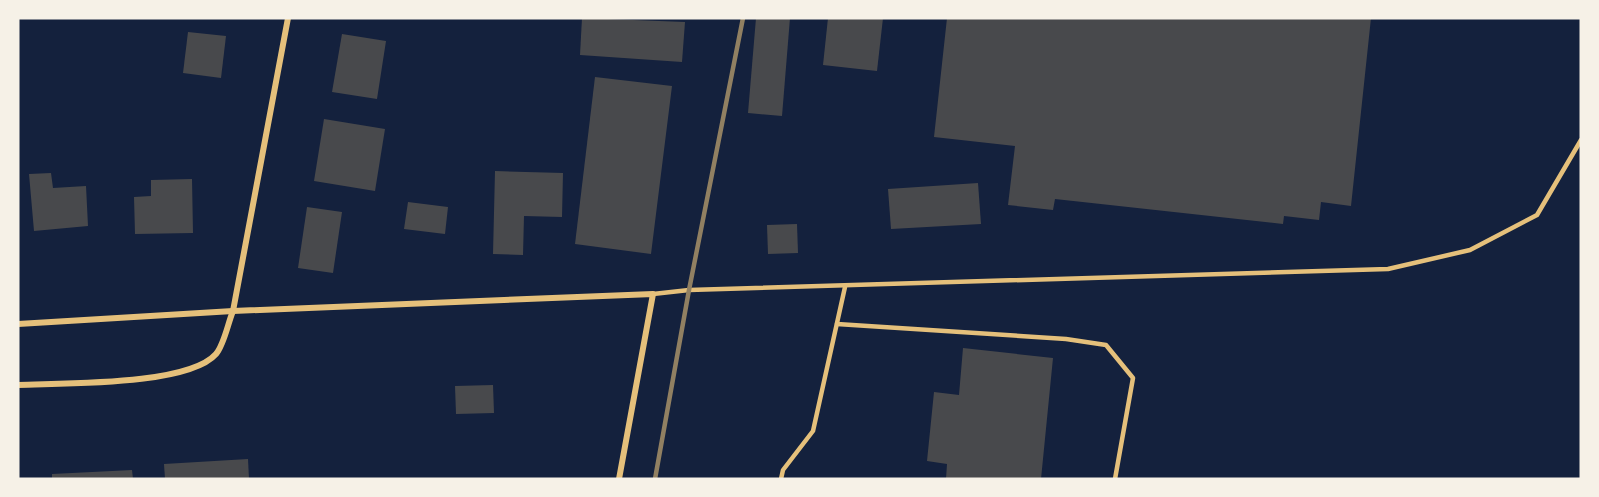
<svg xmlns="http://www.w3.org/2000/svg" width="1599" height="497" font-family="'Noto Serif',serif">
<rect width="100%" height="100%" fill="#14213d"/>
<g fill="#48494c">
<polygon points="582,18 685,22 682,62 580,55"/>
<polygon points="756,18 790,18 782,116 748,113"/>
<polygon points="828,18 883,18 877,71 823,65"/>
<polygon points="947,18 1371,18 1351,206 1321,202 1319,220 1284,216 1283,224 1055,199 1053,210 1008,205 1015,146 934,137"/>
<polygon points="188,32 226,36 221,78 183,73"/>
<polygon points="342,34 386,41 377,99 332,92"/>
<polygon points="595,77 672,86 651,254 575,244"/>
<polygon points="324,119 385,129 375,191 314,181"/>
<polygon points="495,171 563,173 562,217 524,216 523,255 493,254"/>
<polygon points="51,173 53,188 86,186 88,226 34,231 29,174"/>
<polygon points="192,179 193,233 135,234 134,197 151,196 151,180"/>
<polygon points="978,183 981,224 891,229 888,189"/>
<polygon points="408,202 448,207 445,234 404,229"/>
<polygon points="307,207 342,212 333,273 298,268"/>
<polygon points="797,224 798,253 768,254 767,225"/>
<polygon points="963,348 1053,358 1041,479 946,479 947,464 927,461 934,392 959,395"/>
<polygon points="493,385 494,413 456,414 455,386"/>
<polygon points="248,459 249,479 165,479 164,464"/>
<polygon points="132,470 133,479 52,479 52,474"/>
</g>
<g fill="none" stroke-linecap="round" stroke-linejoin="round">
<g stroke="#e5c07b" stroke-width="4.5">
<polyline points="653,294 689,290 1388,269 1470,250 1537,215 1581,140"/>
<polyline points="837,324 1066,339 1106,345 1133,378 1115,479"/>
<polyline points="781,479 783,470 813,431 845,287"/>
</g>
<g stroke="#e5c07b" stroke-width="6">
<polyline points="18,324 233,311 653,294 619,479"/>
<path d="M18,385C62,383 188,386 216,354C224,345 228,323 233,311L288,18"/>
</g>
<polyline stroke="#918062" stroke-width="4.5" points="655,479 689,290 743,18"/>
</g>
<rect width="1599" height="497" fill="none" stroke="#f6f1e7" stroke-width="39"/>
</svg>
